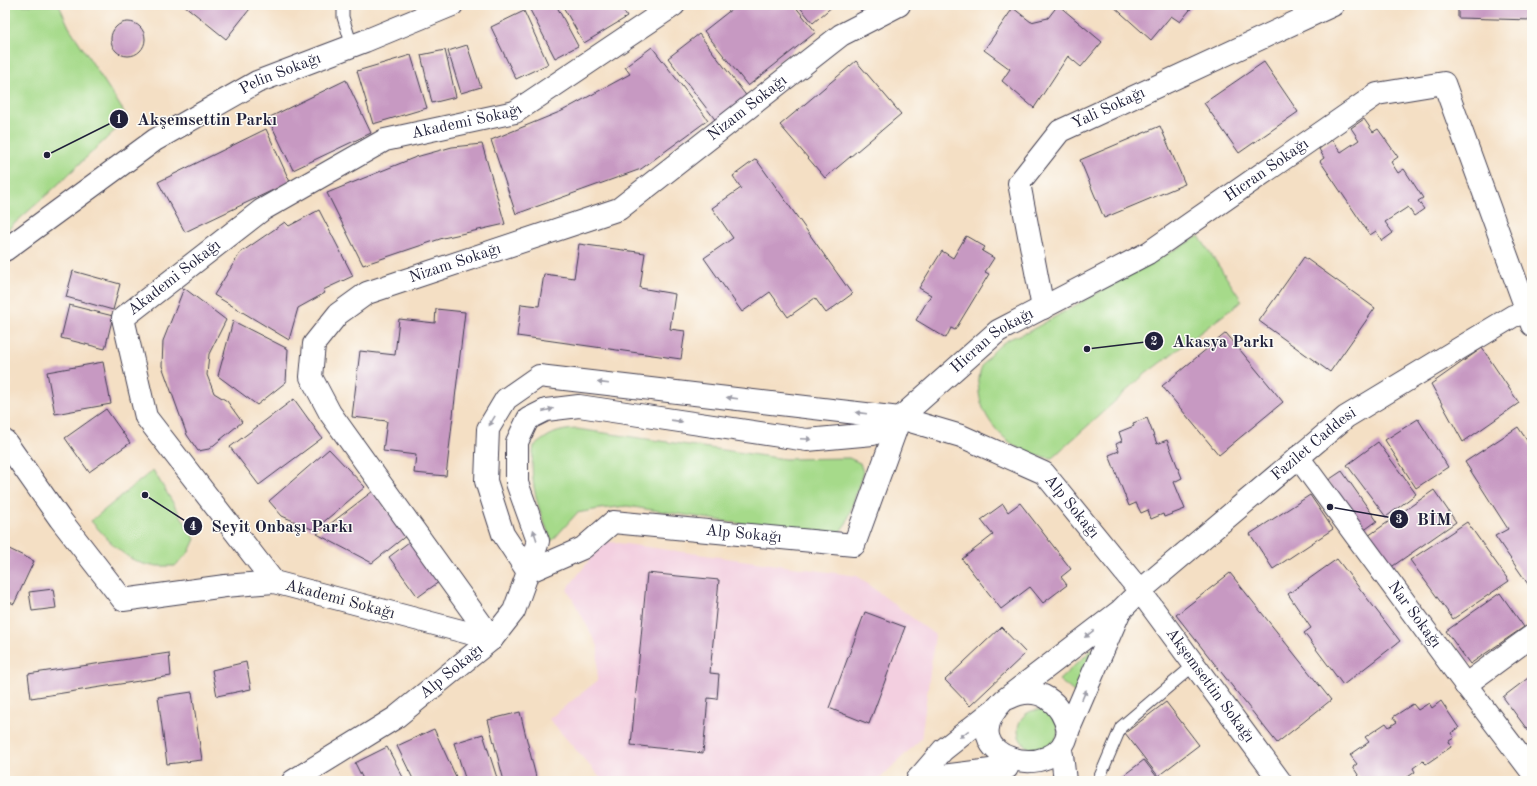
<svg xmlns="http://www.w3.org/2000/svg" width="1537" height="786" font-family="'Old Standard TT',serif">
<rect width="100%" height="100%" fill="#fdfcf7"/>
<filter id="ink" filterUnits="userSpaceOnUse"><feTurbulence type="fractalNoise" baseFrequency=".025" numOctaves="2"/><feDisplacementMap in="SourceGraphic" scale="8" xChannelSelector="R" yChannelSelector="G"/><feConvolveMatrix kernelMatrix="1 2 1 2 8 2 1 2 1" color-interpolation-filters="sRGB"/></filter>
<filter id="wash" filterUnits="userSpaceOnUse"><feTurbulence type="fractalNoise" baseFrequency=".012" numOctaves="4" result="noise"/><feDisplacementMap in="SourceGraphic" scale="16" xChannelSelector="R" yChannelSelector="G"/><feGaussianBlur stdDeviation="0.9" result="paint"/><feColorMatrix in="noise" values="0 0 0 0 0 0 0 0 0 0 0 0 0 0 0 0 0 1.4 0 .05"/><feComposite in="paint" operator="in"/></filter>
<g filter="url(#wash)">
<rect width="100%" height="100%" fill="#f4dfc4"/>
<polygon fill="#f3cfe0" points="604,541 857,576 935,635 921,739 877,781 603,781 549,719 597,681 598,646 567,589"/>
<g fill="#a6da8a" stroke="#647e62">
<polygon points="5,5 59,5 69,27 128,118 51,191 5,232"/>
<path d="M1199,236L1242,301L1144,375L1052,458C1044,457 1035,456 1028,453C997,439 972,407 980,372C982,362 995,349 1003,343C1009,338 1020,335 1028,332Z"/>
<path d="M577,429L785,459L849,458L860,463L863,472L847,522L839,533L781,530L627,506L599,509L577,513L552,541C538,510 528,480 534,446C550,434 556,430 577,429Z"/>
<path d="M153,470L195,539L189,552L175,566C163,566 149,567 138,562C119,554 104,535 91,521Z"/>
<polygon points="1099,643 1078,695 1059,680"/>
<circle cx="1038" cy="730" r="20"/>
</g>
<g id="blocks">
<g fill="#c799c2">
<polygon points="184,5 253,5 226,39"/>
<polygon points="531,5 556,5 578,46 555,58 528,6"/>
<polygon points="562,5 620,5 627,17 584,43"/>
<polygon points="737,5 794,5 816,32 748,86 704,31"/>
<polygon points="798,5 834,5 813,23"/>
<polygon points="856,5 871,5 862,12"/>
<polygon points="1058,5 1102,42 1081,67 1068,56 1034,108 1002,81 1010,69 984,50 1013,8 1031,22 1048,18"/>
<polygon points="1112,5 1194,5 1180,22 1171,16 1151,40"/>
<polygon points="1458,5 1532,5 1532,20 1458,18"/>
<polygon points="524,11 548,64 516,79 491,27"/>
<circle cx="128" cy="39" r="17"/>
<polygon points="699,34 748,98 717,122 668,58"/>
<polygon points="467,45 481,87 461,93 448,51"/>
<polygon points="652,47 708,120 641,169 516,214 491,140 562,111 630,74 625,67"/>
<polygon points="445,50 456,97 432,103 421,55"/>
<polygon points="411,55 427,108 373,124 357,71"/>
<polygon points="856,61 901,114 825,178 780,125"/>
<polygon points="1264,62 1298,112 1239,153 1204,103"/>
<polygon points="346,80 371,133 293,170 268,118"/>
<polygon points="1364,119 1373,132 1378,129 1398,157 1391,162 1398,173 1404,169 1423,198 1418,201 1424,209 1414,216 1408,207 1385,222 1393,233 1382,241 1376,231 1370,235 1320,161 1324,158 1319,149 1332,140 1341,152 1359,140 1351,128"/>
<polygon points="1160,126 1185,184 1104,218 1080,160"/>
<polygon points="266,129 290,182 185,232 158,182"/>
<polygon points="482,144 505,224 443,238 363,265 327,193 416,157 452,147"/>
<polygon points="756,159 852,294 826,313 815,298 788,317 770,292 742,312 704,258 733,238 712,208 741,188 733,176"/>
<polygon points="319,210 353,276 323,290 325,293 298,308 289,340 214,295 240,253 285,222 289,226"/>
<polygon points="966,236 985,247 982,251 994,258 985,272 989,274 955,330 951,328 946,338 916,320 931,295 919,288 942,251 953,258"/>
<polygon points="579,244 645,253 640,288 675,294 670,329 685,331 681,359 517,336 521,304 539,306 544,274 574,278"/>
<polygon points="1304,257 1375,308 1330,372 1259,321"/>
<polygon points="73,271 120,284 113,310 66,297"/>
<polygon points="184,288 226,320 209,354 207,375 214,393 227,401 242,422 209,449 198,451 187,435 162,366 163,341"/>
<polygon points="69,305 113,316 105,349 61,338"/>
<polygon points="436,309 465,312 446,476 414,473 416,455 383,451 387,421 352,417 360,351 395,355 399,319 435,323"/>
<polygon points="233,321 288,349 286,382 257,405 218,376"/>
<polygon points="1226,333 1283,402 1219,455 1162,386"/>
<polygon points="1482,348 1519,403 1463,442 1431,384"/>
<polygon points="103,362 111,404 55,414 47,372"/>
<polygon points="294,399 322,438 259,485 230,447"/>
<polygon points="106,409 130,443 89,472 65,438"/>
<polygon points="1147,418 1157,444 1167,440 1182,478 1174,482 1185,509 1164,517 1163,514 1151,519 1148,510 1141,513 1136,503 1129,506 1109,455 1119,451 1116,444 1122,441 1119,432 1134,426 1133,423"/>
<polygon points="1418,419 1448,467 1416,488 1385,440"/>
<polygon points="1518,427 1532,448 1532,590 1495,536 1508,529 1465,462"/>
<polygon points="1378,442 1416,494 1386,517 1347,465"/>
<polygon points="329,449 365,487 314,530 282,516 269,501"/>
<polygon points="1342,471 1377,521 1363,531 1327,481"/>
<polygon points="1434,490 1456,522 1390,568 1368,536"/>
<polygon points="373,491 407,535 372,563 317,534"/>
<polygon points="1310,495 1333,529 1273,569 1250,534"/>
<polygon points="1020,503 1071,569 1061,577 1067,585 1043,603 1030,587 1001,609 962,559 993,535 981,520 1003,504 1008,512"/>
<polygon points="1467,522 1509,581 1453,619 1410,560"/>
<polygon points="413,539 443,579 418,597 389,557"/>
<polygon points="5,547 34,561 14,604 5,600"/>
<polygon points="1337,559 1400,641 1343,685 1304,633 1311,628 1288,594"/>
<polygon points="647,573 719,580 710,673 719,674 717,699 708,698 703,753 631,745"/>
<polygon points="1230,573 1331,700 1277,743 1176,615"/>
<polygon points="53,589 56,608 32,611 29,592"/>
<polygon points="1500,593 1524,627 1470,664 1446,631"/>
<polygon points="865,612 905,627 869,724 829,708"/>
<polygon points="1001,627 1026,653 970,706 945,680"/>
<polygon points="169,653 171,676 31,698 28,674"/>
<polygon points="246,662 251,689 217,696 212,670"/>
<polygon points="1532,675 1532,736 1503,697"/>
<polygon points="192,692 202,760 167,764 158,697"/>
<polygon points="1441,701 1459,728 1451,733 1454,738 1449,741 1451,747 1426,764 1423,761 1413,768 1415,772 1402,781 1362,781 1353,767 1357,764 1350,755 1369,742 1365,737 1386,723 1389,727 1397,722 1393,717 1413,704 1418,710 1429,703 1432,708"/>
<polygon points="1166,702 1199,745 1158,776 1125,733"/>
<polygon points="520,712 537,781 504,781 488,720"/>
<polygon points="434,729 458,781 414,781 397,746"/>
<polygon points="483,734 498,781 466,781 454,743"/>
<polygon points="387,747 405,781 364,781 355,763"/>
<polygon points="1144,760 1160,781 1116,781"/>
</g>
</g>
</g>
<g filter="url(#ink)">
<use href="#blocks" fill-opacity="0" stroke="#423e50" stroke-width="1"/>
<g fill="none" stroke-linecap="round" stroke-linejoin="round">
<defs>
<g id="service">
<polyline points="343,5 343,17 352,46"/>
<polyline points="1098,781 1121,727 1194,665"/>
</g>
<g id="minor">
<path id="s1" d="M1043,308L1019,183L1060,131L1333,5"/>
<polyline points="5,441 60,519 123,600 225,586 274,582"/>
<path id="s2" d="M1298,457L1459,676L1532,772"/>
<path id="s3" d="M528,572L538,541L517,483V442L528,419L546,410L579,406L807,440L873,434L900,418L998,331L1148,253L1377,94L1444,83L1532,325"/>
<polyline points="528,572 503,534 486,481 488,429 506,399 539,376 900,418"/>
<path id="s4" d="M492,639L274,582L146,417L123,318L262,210L385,140L515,112L674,5"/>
<path id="s5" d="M492,639L330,413L311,377L314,344L338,314L367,293L619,209L841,35L899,5"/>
<polyline points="1465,685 1532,636"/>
<path id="s6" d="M293,781L395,718L492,639L514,611L528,572L583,548L613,522L854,545L900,418L961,436L1044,473L1140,591L1280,781"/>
</g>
<g id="tertiary">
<path id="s7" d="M5,250L155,140L257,82L365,41L452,5"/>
<path id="s8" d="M1120,611L1068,731C1060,786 946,759 1004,700L1120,611L1140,591L1346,417L1513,316L1532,311"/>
<path d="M1009,698C1038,683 1062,702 1068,731"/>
<polyline points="1062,755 1065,781"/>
<polyline points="918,779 943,750 995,709"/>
<polyline points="918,779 1007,768"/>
</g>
</defs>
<use href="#service" stroke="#423e50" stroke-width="13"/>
<use href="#minor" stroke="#423e50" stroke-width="24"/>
<use href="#tertiary" stroke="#423e50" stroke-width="24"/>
<use href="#service" stroke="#fff" stroke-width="11"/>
<use href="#minor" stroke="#fff" stroke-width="22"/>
<use href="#tertiary" stroke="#fff" stroke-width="22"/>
</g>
<defs><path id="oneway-solid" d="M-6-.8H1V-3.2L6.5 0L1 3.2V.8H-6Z"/></defs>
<g fill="#9c9ca7">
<use href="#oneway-solid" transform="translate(603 383) rotate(-173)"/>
<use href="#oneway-solid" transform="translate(732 398) rotate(-173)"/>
<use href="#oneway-solid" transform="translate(548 410) rotate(-13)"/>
<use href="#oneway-solid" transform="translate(861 413) rotate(-173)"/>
<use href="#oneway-solid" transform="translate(492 421) rotate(121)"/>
<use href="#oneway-solid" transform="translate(677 421) rotate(8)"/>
<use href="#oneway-solid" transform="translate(806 439) rotate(3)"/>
<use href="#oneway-solid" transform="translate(535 535) rotate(-108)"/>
<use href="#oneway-solid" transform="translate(1089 634) rotate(142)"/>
<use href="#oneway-solid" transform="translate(1084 695) rotate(-67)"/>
<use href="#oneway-solid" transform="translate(964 734) rotate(142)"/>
</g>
</g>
<g text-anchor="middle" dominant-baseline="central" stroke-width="3" stroke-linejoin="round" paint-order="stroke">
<g font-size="16" fill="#22223b" stroke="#fdfcf7">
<text stroke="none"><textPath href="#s7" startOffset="328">Pelin Sokağı</textPath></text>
<text stroke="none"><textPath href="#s5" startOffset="855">Nizam Sokağı</textPath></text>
<text stroke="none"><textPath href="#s1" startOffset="247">Yali Sokağı</textPath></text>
<text stroke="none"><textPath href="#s4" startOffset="937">Akademi Sokağı</textPath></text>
<text stroke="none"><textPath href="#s3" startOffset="987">Hicran Sokağı</textPath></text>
<text stroke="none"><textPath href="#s5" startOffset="519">Nizam Sokağı</textPath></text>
<text stroke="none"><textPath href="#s4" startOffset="601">Akademi Sokağı</textPath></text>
<text stroke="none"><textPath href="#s3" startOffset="663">Hicran Sokağı</textPath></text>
<text stroke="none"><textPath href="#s8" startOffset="679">Fazilet Caddesi</textPath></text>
<text stroke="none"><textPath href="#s6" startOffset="997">Alp Sokağı</textPath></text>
<text stroke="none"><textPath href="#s6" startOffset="553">Alp Sokağı</textPath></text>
<text transform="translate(340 600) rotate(15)">Akademi Sokağı</text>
<text stroke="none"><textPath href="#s2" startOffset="196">Nar Sokağı</textPath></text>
<text stroke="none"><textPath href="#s6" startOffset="193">Alp Sokağı</textPath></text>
<text stroke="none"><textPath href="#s6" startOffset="1223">Akşemsettin Sokağı</textPath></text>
</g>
</g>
<path fill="none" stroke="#22223b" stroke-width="1.5" d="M47 155L119 119M1087 349L1154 341M1330 507L1399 519M145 495L193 526"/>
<g fill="#22223b" stroke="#fdfcf7" stroke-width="1.5">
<circle cx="47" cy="155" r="4"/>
<circle cx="1087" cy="349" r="4"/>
<circle cx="1330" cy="507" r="4"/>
<circle cx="145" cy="495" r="4"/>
<circle cx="119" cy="119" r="10"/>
<circle cx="1154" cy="341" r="10"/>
<circle cx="1399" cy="519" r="10"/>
<circle cx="193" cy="526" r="10"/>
</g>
<g font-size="12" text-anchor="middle" font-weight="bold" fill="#fff">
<text x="119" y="123">1</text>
<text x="1154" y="345">2</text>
<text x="1399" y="523">3</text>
<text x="193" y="530">4</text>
</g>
<g font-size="17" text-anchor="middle" font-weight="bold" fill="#22223b" stroke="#fdfcf7" stroke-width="3" stroke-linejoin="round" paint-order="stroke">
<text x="207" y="125">Akşemsettin Parkı</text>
<text x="1223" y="347">Akasya Parkı</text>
<text x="1434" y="525">BİM</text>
<text x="282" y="532">Seyit Onbaşı Parkı</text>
</g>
<rect width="1537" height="786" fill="none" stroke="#fdfcf7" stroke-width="20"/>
</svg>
